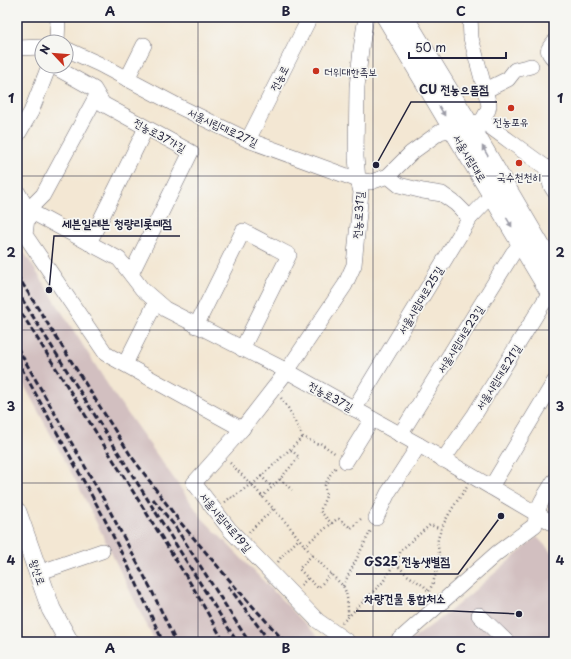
<svg xmlns="http://www.w3.org/2000/svg" width="571" height="659" font-family="'Playpen Sans','Poor Story',sans-serif">
<rect width="100%" height="100%" fill="#f6f6f2"/>
<filter id="ink" filterUnits="userSpaceOnUse"><feTurbulence type="fractalNoise" baseFrequency=".025" numOctaves="2"/><feDisplacementMap in="SourceGraphic" scale="8" xChannelSelector="R" yChannelSelector="G"/><feConvolveMatrix kernelMatrix="1 2 1 2 8 2 1 2 1" color-interpolation-filters="sRGB"/></filter>
<filter id="wash" filterUnits="userSpaceOnUse"><feTurbulence type="fractalNoise" baseFrequency=".012" numOctaves="4" result="noise"/><feDisplacementMap in="SourceGraphic" scale="16" xChannelSelector="R" yChannelSelector="G"/><feGaussianBlur stdDeviation="0.9" result="paint"/><feColorMatrix in="noise" values="0 0 0 0 0 0 0 0 0 0 0 0 0 0 0 0 0 1.4 0 .05"/><feComposite in="paint" operator="in"/></filter>
<g filter="url(#wash)">
<rect width="100%" height="100%" fill="#f3e7d3"/>
<g fill="#d2bfc0">
<polygon points="17,241 113,393 202,518 323,642 155,642 78,485 17,372"/>
<polygon points="537,537 554,555 554,642 409,642 448,613"/>
</g>
</g>
<g filter="url(#ink)">
<g fill="none" stroke-linecap="round" stroke-linejoin="round">
<defs>
<g id="minor">
<polyline points="470,17 471,38 489,105 488,110 482,121"/>
<polyline points="57,42 58,17"/>
<path d="M554,42C547,50 546,51 554,59"/>
<polyline points="17,48 42,47"/>
<polyline points="66,49 99,64 180,107 248,140 358,180 371,182 388,176 411,153 440,132 453,129"/>
<polyline points="53,66 94,89 103,104 191,152 131,274"/>
<polyline points="127,79 144,45"/>
<polyline points="486,90 508,79 515,70 531,66"/>
<polyline points="97,95 43,195 28,210 119,259 142,289 165,309 287,371 419,445 554,524"/>
<path d="M474,123L482,121C506,138 529,156 554,173"/>
<polyline points="17,136 31,112 49,66"/>
<polyline points="248,140 310,17"/>
<polyline points="546,167 551,186 554,191"/>
<polyline points="388,176 399,185 423,191 442,194 456,204 470,218"/>
<polyline points="17,191 28,210 25,235 106,354 242,429"/>
<polyline points="89,243 146,128"/>
<polyline points="196,326 243,231 289,255 242,349"/>
<polyline points="125,364 156,302"/>
<polyline points="354,409 470,218 492,195"/>
<polyline points="400,435 513,253 521,244"/>
<polyline points="443,460 475,414 550,292"/>
<polyline points="346,461 372,419"/>
<polyline points="491,487 554,382"/>
<polyline points="376,518 388,493 419,445"/>
<polyline points="38,573 102,551"/>
<polyline points="479,615 507,642"/>
<polyline points="348,642 318,621 230,530 194,483 242,429 287,371 345,285 354,265 361,192 358,180 356,157 357,87 361,49 366,17"/>
<path d="M397,642L497,553L535,525C537,505 544,497 554,481"/>
</g>
<g id="major">
<polyline points="386,17 554,299"/>
<polyline points="404,17 469,124 554,269"/>
<polyline points="17,512 51,609 69,642"/>
</g>
</defs>
<use href="#minor" stroke="#6b6770" stroke-width="16"/>
<use href="#major" stroke="#6b6770" stroke-width="20"/>
<g stroke="#6b6770" stroke-width="2.5" stroke-dasharray="1 3" stroke-linecap="butt">
<polyline points="553,112 554,112"/>
<polyline points="281,398 288,408 303,437 318,444 320,443 336,454"/>
<path d="M230,463L252,485L289,526L312,555L343,586C348,594 348,606 348,616"/>
<polyline points="261,476 272,487"/>
<polyline points="280,479 292,490"/>
<polyline points="252,485 303,437"/>
<polyline points="262,497 280,479 299,457 290,449"/>
<polyline points="225,502 231,497 232,498 251,484"/>
<polyline points="332,524 320,511 326,496 325,485 330,475 336,467"/>
<polyline points="249,532 273,509"/>
<polyline points="304,546 337,519 339,519 351,528 362,518"/>
<polyline points="312,555 299,569 318,588 331,574"/>
<polyline points="278,562 281,557 299,539"/>
<polyline points="396,564 407,575 424,586 429,592"/>
<polyline points="301,585 308,578"/>
<polyline points="343,586 371,530"/>
<path d="M429,591C434,583 439,564 439,555C439,550 437,544 438,539C442,522 457,501 467,487"/>
<polyline points="342,623 383,582 391,569 396,564 401,550 430,525 442,529"/>
</g>
<use href="#minor" stroke="#fff" stroke-width="15"/>
<use href="#major" stroke="#fff" stroke-width="19"/>
<g stroke="#22223b" stroke-width="3" stroke-dasharray="6 3" stroke-linecap="butt">
<polyline points="17,275 131,456 180,522 237,589 285,642"/>
<polyline points="17,291 237,642"/>
<polyline points="17,306 194,589 224,642"/>
<polyline points="17,347 104,500 151,589 174,638"/>
<polyline points="17,360 103,516 135,580 163,642"/>
<polyline points="153,499 174,525 249,642"/>
<polyline points="228,586 270,642"/>
</g>
</g>
<defs><path id="oneway-solid" d="M-6-.8H1V-3.2L6.5 0L1 3.2V.8H-6Z"/></defs>
<g fill="#9c9ca7">
<use href="#oneway-solid" transform="translate(442 111) rotate(59)"/>
<use href="#oneway-solid" transform="translate(485 151) rotate(-120)"/>
<use href="#oneway-solid" transform="translate(509 222) rotate(59)"/>
</g>
</g>
<path fill="none" stroke="#22223b" stroke-width="1" stroke-opacity="0.55" d="M198,17V642M373,17V642M17,176H554M17,330H554M17,483H554"/>
<g fill="#c8321e" stroke="#f6f6f2" stroke-width="1.5">
<circle cx="316" cy="71" r="4"/>
<circle cx="511" cy="108" r="4"/>
<circle cx="519" cy="163" r="4"/>
</g>
<g text-anchor="middle" dominant-baseline="central" stroke-width="3.5" stroke-linejoin="round" paint-order="stroke">
<g font-size="11" fill="#22223b" stroke="#f6f6f2">
<text x="324" y="71" text-anchor="start">더위대한족보</text>
<text x="511" y="121">전농포유</text>
<text x="519" y="176">국수천천히</text>
</g>
<g font-size="11" fill="#22223b" stroke="#f6f6f2">
<text transform="translate(279 78) rotate(-63)">전농로</text>
<text transform="translate(223 127) rotate(25)">서울시립대로27길</text>
<text transform="translate(160 135) rotate(29)">전농로37가길</text>
<text transform="translate(470 158) rotate(59)">서울시립대로</text>
<text transform="translate(358 215) rotate(-86)">전농로31길</text>
<text transform="translate(420 300) rotate(-59)">서울시립대로25길</text>
<text transform="translate(460 339) rotate(-58)">서울시립대로23길</text>
<text transform="translate(498 377) rotate(-58)">서울시립대로21길</text>
<text transform="translate(331 396) rotate(29)">전농로37길</text>
<text transform="translate(226 522) rotate(50)">서울시립대로19길</text>
<text transform="translate(38 572) rotate(71)">왕산로</text>
</g>
</g>
<path fill="none" stroke="#22223b" stroke-width="1.5" d="M376 165L411 102H497M49 290L54 236H180M501 516L458 574H356M519 614L453 611H356"/>
<g fill="#22223b" stroke="#f6f6f2" stroke-width="1.5">
<circle cx="376" cy="165" r="4"/>
<circle cx="49" cy="290" r="4"/>
<circle cx="501" cy="516" r="4"/>
<circle cx="519" cy="614" r="4"/>
</g>
<g font-size="12" text-anchor="middle" font-weight="bold" fill="#22223b" stroke="#f6f6f2" stroke-width="3.5" stroke-linejoin="round" paint-order="stroke">
<text x="454" y="94">CU 전농으뜸점</text>
<text x="117" y="228">세븐일레븐 청량리롯데점</text>
<text x="407" y="566">GS25 전농샛별점</text>
<text x="405" y="603">차량건물 통합처소</text>
</g>
<rect width="571" height="659" fill="none" stroke="#f6f6f2" stroke-width="44"/>
<g transform="translate(54 54) rotate(296)"><circle r="19" fill="#f6f6f2" stroke="#a1a1a9"/>
<path d="M0-3L7 15L0 10L-7 15Z" fill="#c8321e"/>
<text y="-6" font-size="11" font-weight="bold" text-anchor="middle" fill="#22223b">N</text>
</g>
<path d="M409 52v6h97v-6" fill="none" stroke="#22223b" stroke-width="2"/>
<text x="415" y="52" font-size="12" fill="#22223b" stroke="#f6f6f2" stroke-width="3" paint-order="stroke">50 m</text>
<rect x="22" y="22" width="527" height="615" fill="none" stroke="#22223b" stroke-width="1.5"/>
<g font-size="13" text-anchor="middle" font-weight="bold" fill="#22223b">
<text x="110" y="16">A</text>
<text x="286" y="16">B</text>
<text x="461" y="16">C</text>
<text x="11" y="103">1</text>
<text x="560" y="103">1</text>
<text x="11" y="257">2</text>
<text x="560" y="257">2</text>
<text x="11" y="411">3</text>
<text x="560" y="411">3</text>
<text x="11" y="565">4</text>
<text x="560" y="565">4</text>
<text x="110" y="653">A</text>
<text x="286" y="653">B</text>
<text x="461" y="653">C</text>
</g>
</svg>
